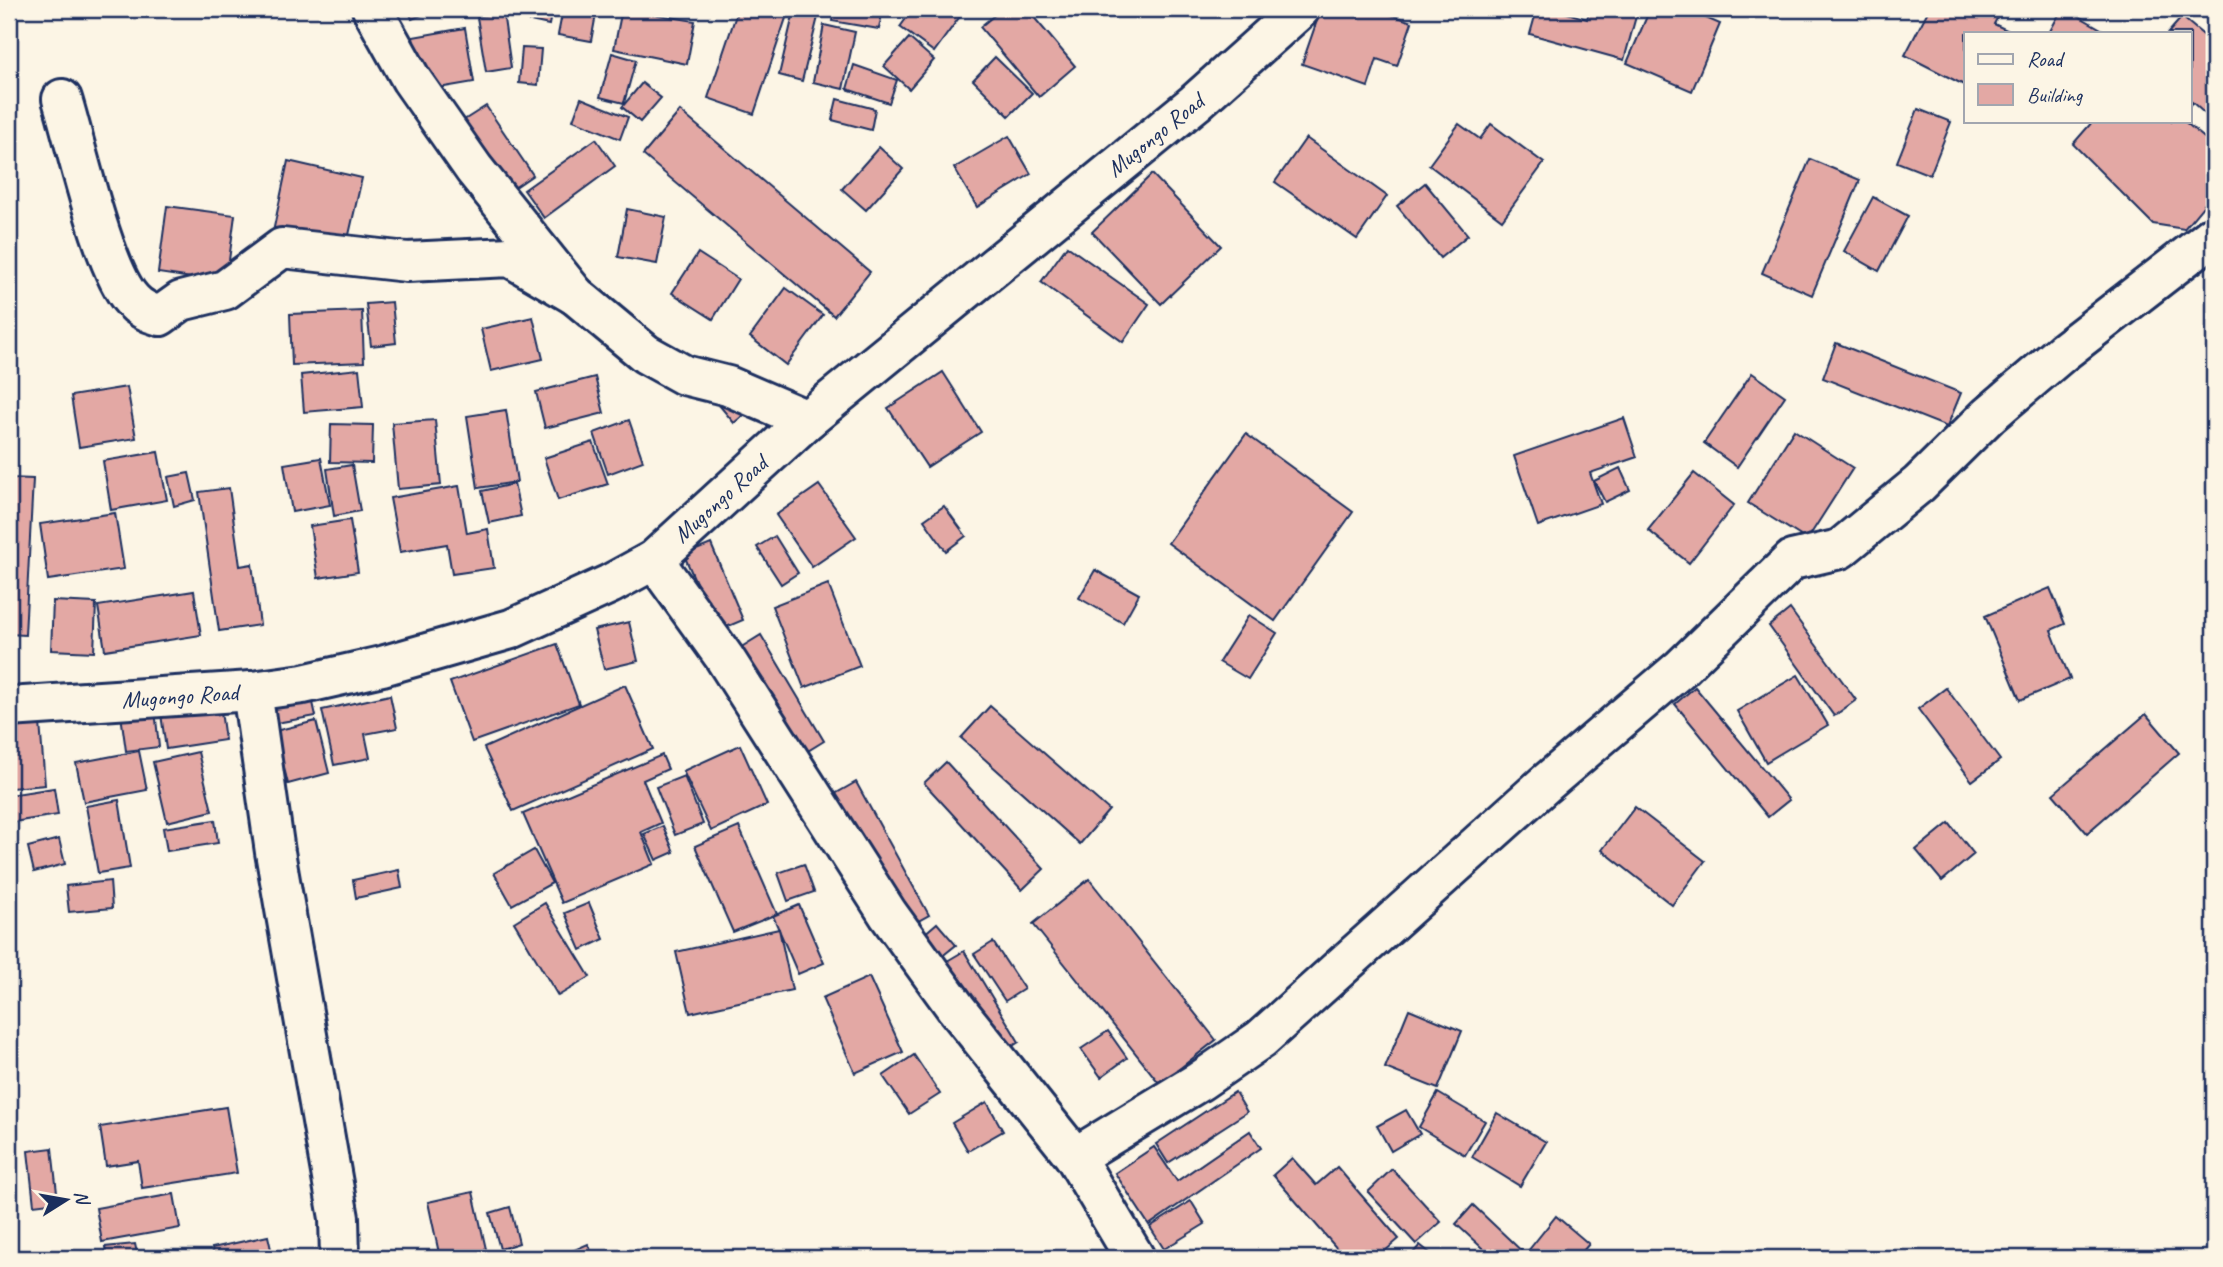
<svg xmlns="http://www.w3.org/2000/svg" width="2223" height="1267" font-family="Caveat,sans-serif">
<rect width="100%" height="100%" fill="#fcf5e5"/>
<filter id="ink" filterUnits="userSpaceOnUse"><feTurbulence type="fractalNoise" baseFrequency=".0143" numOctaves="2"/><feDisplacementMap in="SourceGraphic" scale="14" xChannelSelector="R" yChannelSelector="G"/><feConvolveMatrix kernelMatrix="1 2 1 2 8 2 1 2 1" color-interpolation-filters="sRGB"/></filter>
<g filter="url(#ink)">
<g fill="#e3a8a4" stroke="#1b2f5e" stroke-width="2">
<polygon points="408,9 437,9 412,19"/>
<polygon points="523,9 552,9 549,25 521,19"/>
<polygon points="563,9 597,9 591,41 558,35"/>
<polygon points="622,9 695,21 687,64 614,49"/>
<polygon points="738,9 789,9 754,114 708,98"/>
<polygon points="834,9 883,9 879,29 832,21"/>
<polygon points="913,9 952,9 961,15 934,52 900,27"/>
<polygon points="1002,9 1027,9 1075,66 1039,97 980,27"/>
<polygon points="1321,9 1375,9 1412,22 1397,66 1377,59 1368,87 1302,64"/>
<polygon points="1537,9 1554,9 1587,19 1590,9 1638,9 1624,60 1530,34"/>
<polygon points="1650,9 1685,9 1720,24 1692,91 1627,63"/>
<polygon points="1929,9 2002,9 1994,24 2013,33 1966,33 1966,86 1905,55"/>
<polygon points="2062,9 2066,9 2108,33 2049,33"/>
<polygon points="794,11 818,17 802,81 779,75"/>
<polygon points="503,12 511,68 486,72 477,17"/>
<polygon points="2182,17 2214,44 2214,122 2192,102 2190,105 2190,33 2168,33"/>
<polygon points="824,25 855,32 843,89 813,82"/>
<polygon points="465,28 474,82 421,91 413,37"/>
<polygon points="909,38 934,60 909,89 884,66"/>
<polygon points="522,48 541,49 538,85 519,83"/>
<polygon points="612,53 636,60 624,103 600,97"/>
<polygon points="995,57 1032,93 1009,116 973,80"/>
<polygon points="854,65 897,80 889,103 847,89"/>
<polygon points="642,83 661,98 640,122 622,107"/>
<polygon points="581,98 628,117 620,139 573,120"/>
<polygon points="837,99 875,109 871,130 832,120"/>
<polygon points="486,106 533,175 508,192 461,122"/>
<polygon points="1918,109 1951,122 1930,175 1897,162"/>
<polygon points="680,111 870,272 834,316 643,155"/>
<polygon points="2093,121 2184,121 2214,146 2214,193 2184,229 2153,224 2073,144"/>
<polygon points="1459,124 1480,139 1491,124 1544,163 1502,220 1429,165"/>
<polygon points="1009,136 1031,174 977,207 954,168"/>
<polygon points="1306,138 1387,196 1357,239 1275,182"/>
<polygon points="596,139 615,166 544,218 524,190"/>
<polygon points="879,147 903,169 866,210 842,189"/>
<polygon points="1810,159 1860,180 1812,295 1762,273"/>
<polygon points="288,161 362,178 346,248 273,232"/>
<polygon points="1152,174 1221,246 1161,304 1092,232"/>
<polygon points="1425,183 1468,235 1440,258 1397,206"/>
<polygon points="1873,197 1908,216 1879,271 1844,251"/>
<polygon points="167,206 235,215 226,283 158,273"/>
<polygon points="627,209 666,217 657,264 618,257"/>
<polygon points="1067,246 1149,304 1123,342 1041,282"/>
<polygon points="698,253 738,279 713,319 672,293"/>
<polygon points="786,288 823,315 786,365 750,337"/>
<polygon points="392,302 396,343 371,346 366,304"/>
<polygon points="362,311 364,362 292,365 290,314"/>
<polygon points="533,317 543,359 491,371 481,329"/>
<polygon points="1836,343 1961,393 1947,427 1823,378"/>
<polygon points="359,369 363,407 304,412 301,375"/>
<polygon points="943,372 981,432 927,467 888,408"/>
<polygon points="1752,373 1785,396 1737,467 1704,443"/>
<polygon points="595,377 604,413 545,428 536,392"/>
<polygon points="127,387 136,438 79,447 71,396"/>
<polygon points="714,399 754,406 734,423"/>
<polygon points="506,410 517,482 478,488 467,416"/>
<polygon points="1624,418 1637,457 1590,473 1601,504 1538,526 1514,456"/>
<polygon points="435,420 441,485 398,489 392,423"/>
<polygon points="629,420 643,461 608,474 594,433"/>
<polygon points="331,424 373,425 372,463 330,462"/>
<polygon points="1794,430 1853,468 1807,540 1748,503"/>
<polygon points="1246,434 1353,512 1275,621 1168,543"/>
<polygon points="593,442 608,484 558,500 544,458"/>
<polygon points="158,452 167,500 111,510 103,461"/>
<polygon points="321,458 330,505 292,512 284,464"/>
<polygon points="352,465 360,511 334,516 327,469"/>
<polygon points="1620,468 1630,490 1605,502 1594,481"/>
<polygon points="189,473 195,500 174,506 168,477"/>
<polygon points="1694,473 1734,505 1689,563 1648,530"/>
<polygon points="9,478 33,479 25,635 9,634"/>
<polygon points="514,484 521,516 489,523 482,491"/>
<polygon points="819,485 856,537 812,567 776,515"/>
<polygon points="459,486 467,533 488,529 494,568 452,574 447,544 400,552 390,498"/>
<polygon points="229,488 240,566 252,564 260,625 219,631 199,492"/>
<polygon points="944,506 966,536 946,551 924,520"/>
<polygon points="115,513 124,569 48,580 40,524"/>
<polygon points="350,520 358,572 318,578 310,526"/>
<polygon points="775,536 798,573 781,584 757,547"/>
<polygon points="711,544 743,620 717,631 684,555"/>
<polygon points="1095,570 1139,594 1123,623 1079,598"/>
<polygon points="828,584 860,666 804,688 772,606"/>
<polygon points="2050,588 2065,624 2051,630 2070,679 2020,700 1985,616"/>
<polygon points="194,591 201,635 105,650 98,606"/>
<polygon points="53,601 96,603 94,652 51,650"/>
<polygon points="1790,609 1856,700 1834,716 1769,626"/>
<polygon points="1249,615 1277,633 1248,679 1219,662"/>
<polygon points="629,622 638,661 604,669 594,630"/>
<polygon points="761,635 824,741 798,757 735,651"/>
<polygon points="557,644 579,704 472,742 450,682"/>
<polygon points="1798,675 1828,725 1766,762 1737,711"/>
<polygon points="625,685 653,749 513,811 484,748"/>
<polygon points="1695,687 1789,800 1768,817 1675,704"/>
<polygon points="1946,688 2000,760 1972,781 1918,709"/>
<polygon points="390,695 397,728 365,734 370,758 334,765 322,710"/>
<polygon points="312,698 316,716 276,723 273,705"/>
<polygon points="220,704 225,740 166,749 161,714"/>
<polygon points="990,706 1109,810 1080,844 961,738"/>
<polygon points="155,710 159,747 126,751 121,715"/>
<polygon points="2146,714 2179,753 2087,833 2053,794"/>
<polygon points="316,721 329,773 288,784 275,731"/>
<polygon points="40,723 45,785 11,788 9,725"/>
<polygon points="740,745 767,805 711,831 683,771"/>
<polygon points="139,751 147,790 84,802 76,763"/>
<polygon points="198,752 212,811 167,822 153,762"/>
<polygon points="662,755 668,769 643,780 661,823 641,832 654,864 562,903 523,814"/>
<polygon points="946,762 1044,869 1022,890 924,783"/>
<polygon points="684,776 703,824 675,835 656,787"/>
<polygon points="856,782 929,915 902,930 828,798"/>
<polygon points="54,788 58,815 13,822 9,795"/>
<polygon points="119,800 130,868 98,873 86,806"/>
<polygon points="1635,807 1705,861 1672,905 1602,850"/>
<polygon points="215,820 218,843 167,851 163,828"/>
<polygon points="1949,823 1974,854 1942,881 1916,850"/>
<polygon points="663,826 674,852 656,860 644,834"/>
<polygon points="739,827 777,914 733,932 695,846"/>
<polygon points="59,839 65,864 34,872 28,847"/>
<polygon points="534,850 552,883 512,905 494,873"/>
<polygon points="804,864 814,892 788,901 778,873"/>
<polygon points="399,870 402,888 356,898 353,880"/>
<polygon points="1089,879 1216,1040 1160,1084 1033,924"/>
<polygon points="110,881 112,908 69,912 66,886"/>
<polygon points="545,903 590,977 558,996 514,922"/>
<polygon points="589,903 604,939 581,950 565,913"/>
<polygon points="799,905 824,963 798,974 773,916"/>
<polygon points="937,923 956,945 935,962 916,941"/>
<polygon points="779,929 792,990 690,1013 676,952"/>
<polygon points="993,942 1024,989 1005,1001 974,954"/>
<polygon points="964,951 1019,1042 997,1056 942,964"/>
<polygon points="869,977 903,1052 855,1073 822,998"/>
<polygon points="1409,1009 1462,1031 1438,1089 1385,1068"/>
<polygon points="1108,1031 1127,1058 1101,1077 1081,1049"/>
<polygon points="914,1055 940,1094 909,1114 883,1076"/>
<polygon points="1235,1092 1247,1112 1168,1163 1156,1144"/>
<polygon points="1438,1093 1485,1121 1465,1155 1419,1127"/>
<polygon points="987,1102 1003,1131 968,1151 952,1123"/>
<polygon points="226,1107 237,1173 142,1188 138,1161 106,1166 100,1127"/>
<polygon points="1406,1110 1420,1134 1391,1151 1377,1126"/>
<polygon points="1497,1113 1546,1142 1520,1186 1472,1157"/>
<polygon points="1250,1131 1261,1148 1149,1225 1115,1173 1154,1147 1177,1181"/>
<polygon points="52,1148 58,1202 34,1205 28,1151"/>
<polygon points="1292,1158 1316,1185 1337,1167 1399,1239 1377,1258 1345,1258 1273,1175"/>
<polygon points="1392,1169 1441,1222 1416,1244 1368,1192"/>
<polygon points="473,1192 488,1258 440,1258 428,1202"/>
<polygon points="174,1194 180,1228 102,1242 96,1208"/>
<polygon points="1191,1201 1205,1224 1164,1249 1150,1227"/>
<polygon points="1473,1205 1529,1258 1493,1258 1456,1224"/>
<polygon points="510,1207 519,1243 500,1249 490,1213"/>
<polygon points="1556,1216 1589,1244 1577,1258 1537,1258 1528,1251"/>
<polygon points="268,1236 273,1258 214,1258 212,1248"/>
<polygon points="135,1244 138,1258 107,1258 105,1247"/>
<polygon points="588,1244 594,1258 556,1258"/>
<polygon points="1420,1245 1436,1258 1409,1258"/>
</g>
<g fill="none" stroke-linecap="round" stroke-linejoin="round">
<defs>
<g id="minor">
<polyline points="372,9 411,79 474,169 575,295 646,354 684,375 728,386 807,420"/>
<path d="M62,99C76,144 103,269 132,300C139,308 149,313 160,316L181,301L225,290L282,248L407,262L510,257L575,295"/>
<polyline points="654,560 724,657 888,914 956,1008 1075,1157 1135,1258"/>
<polyline points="252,691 275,852 339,1218 340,1258"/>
<polyline points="9,707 252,691 303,684 382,666 511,629 610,584 654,560 807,420 1195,103 1300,9"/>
<polyline points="1075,1157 1200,1081 1261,1039 1544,785 1680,669 1792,560 1840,549 1919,484 1989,415 2063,352 2214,235"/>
</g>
</defs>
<use href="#minor" stroke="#1b2f5e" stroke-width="44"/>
<use href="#minor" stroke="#fcf5e5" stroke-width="38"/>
</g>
</g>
<g text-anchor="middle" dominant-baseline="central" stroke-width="5" stroke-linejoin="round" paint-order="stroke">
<g font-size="24" fill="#1b2f5e" stroke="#fcf5e5">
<text transform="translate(1155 135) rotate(-39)">Mugongo Road</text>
<text transform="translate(720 499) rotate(-42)">Mugongo Road</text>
<text transform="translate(180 696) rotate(-4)">Mugongo Road</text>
</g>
</g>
<rect width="2223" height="1267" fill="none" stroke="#fcf5e5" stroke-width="35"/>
<rect x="18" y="18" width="2188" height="1232" fill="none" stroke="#1b2f5e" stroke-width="2.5" filter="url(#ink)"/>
<rect x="1964" y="32" width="228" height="91" fill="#fcf5e5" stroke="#a2a6af" stroke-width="2"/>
<rect x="1978" y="54" width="35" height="10" fill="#fcf5e5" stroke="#a2a6af" stroke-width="2"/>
<text x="2027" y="66" font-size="21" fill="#1b2f5e">Road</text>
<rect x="1978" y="84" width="35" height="21" fill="#e3a8a4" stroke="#a2a6af" stroke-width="2"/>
<text x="2027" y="102" font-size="21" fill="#1b2f5e">Building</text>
<g transform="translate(66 1200) rotate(79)" stroke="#fcf5e5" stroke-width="5" paint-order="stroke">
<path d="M0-5L12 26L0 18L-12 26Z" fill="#1b2f5e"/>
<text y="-10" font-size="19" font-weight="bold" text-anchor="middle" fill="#1b2f5e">N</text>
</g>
</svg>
